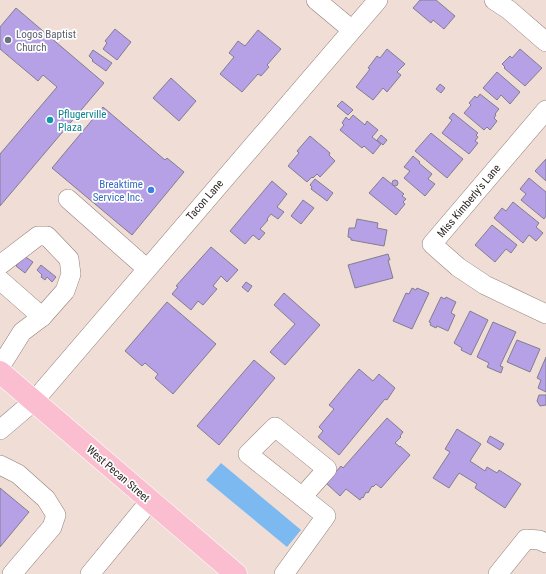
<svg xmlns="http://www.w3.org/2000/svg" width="546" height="574" font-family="'Roboto Condensed',sans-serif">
<rect width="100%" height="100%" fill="#f0ded6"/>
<polygon fill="#7cb9f0" points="221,463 301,530 287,547 206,480"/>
<g fill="#b6a0e6" stroke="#827e8d">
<polygon points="420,0 436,0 455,16 444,29 433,20 431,23 413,8"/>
<polygon points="16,8 104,83 0,206 0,154 57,87 43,75 38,81 0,49 0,27"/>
<polygon points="115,29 131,42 117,60 103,49 107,43 105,41"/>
<polygon points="258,30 281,49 267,65 269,67 261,76 258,74 242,92 220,74 234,57 229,53 238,41 245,46"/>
<polygon points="387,49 405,64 397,72 401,75 387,92 383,88 373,100 356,87 370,69 368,68 377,56 380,58"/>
<polygon points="520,49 542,68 525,86 504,68 505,67 502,64 510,56 512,58"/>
<polygon points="93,50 112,63 106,71 92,61 93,60 89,56"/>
<polygon points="497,72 520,92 510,104 501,95 497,100 483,88"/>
<polygon points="171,78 196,101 179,121 153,98"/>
<polygon points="440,84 445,88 441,93 436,89"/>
<polygon points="480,94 499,109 495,114 496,115 494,118 497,121 490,130 487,127 484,130 464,113 471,105 469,103 475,96 477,98"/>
<polygon points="342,101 353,110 348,115 337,106"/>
<polygon points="103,107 165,160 167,158 184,172 132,235 52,168"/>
<polygon points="453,113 478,133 476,135 478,137 475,141 478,143 469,154 442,133 452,120 449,118"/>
<polygon points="353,115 365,125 367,121 378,130 372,137 381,144 373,154 364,146 362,148 340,130 344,125 342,123 346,117 349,120"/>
<polygon points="431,133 463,159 447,178 415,151"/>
<polygon points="381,135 387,140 383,145 377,140"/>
<polygon points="310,136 330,153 329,155 335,161 320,177 317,174 313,178 312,177 307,182 288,166 299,153 297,151"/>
<polygon points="413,156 420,162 419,163 432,174 428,179 435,184 425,196 404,178 410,171 404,167"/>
<polygon points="546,159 546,181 535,171"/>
<polygon points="383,177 404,194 402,196 406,199 403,202 405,204 396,215 369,193"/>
<polygon points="529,178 546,192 546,216 544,219 521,200 526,194 520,189"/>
<polygon points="315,179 333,193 327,201 311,189 312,187 310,185"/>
<circle cx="395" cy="183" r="3"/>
<polygon points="272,181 287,194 277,207 284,212 278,219 271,214 267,219 268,220 260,229 265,233 259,240 253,235 245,244 230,231"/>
<polygon points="303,200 314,208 301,224 291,216"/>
<polygon points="513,202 539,223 536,227 543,233 536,241 529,235 523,243 494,218 502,208 506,211"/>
<polygon points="357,219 378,223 377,228 387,230 384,246 351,240 351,238 348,237 349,228 355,228"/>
<polygon points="492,225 517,245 511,253 506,249 495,262 475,245"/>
<polygon points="211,247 238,270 227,282 221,276 213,286 217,289 203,305 198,301 191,310 172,294 178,287 176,286"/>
<polygon points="388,254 390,260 388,260 393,278 355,288 348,265"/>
<polygon points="24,256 33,262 25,273 16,266"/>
<polygon points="41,265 56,277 52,282 47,277 45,280 41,277 42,275 37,270"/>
<polygon points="246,282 252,286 248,292 242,287"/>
<polygon points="412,288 416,290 417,288 429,293 412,329 393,321 406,293 409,294"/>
<polygon points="284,293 320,325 285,365 270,352 295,324 274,305"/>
<polygon points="441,297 445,299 446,297 456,302 451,313 455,315 448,331 437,326 436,328 430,325 431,323 429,322"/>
<polygon points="167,302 216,344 173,394 155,378 158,374 145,363 142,366 125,351"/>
<polygon points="470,311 488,320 471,355 461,350 462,348 454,343"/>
<polygon points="493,322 516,332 500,366 503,367 501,373 487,367 489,363 477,357"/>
<polygon points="517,340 540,349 530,372 507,362"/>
<polygon points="546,357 546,392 538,388 541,380 537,378"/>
<polygon points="254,360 275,378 219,445 197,426"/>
<polygon points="359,369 373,381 379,374 395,388 387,400 385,399 339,455 318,437 323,431 319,427 334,409 329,405"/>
<polygon points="539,395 546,395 546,405 540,406 537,401"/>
<polygon points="387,418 403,432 400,436 401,437 395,443 400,447 400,446 410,455 381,488 376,484 373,487 372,486 368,493 366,492 363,498 362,497 360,500 346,489 340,496 326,483 341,466 343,468"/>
<polygon points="457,429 481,444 470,461 485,471 487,467 497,473 499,470 521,484 505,508 475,488 477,484 459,473 449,488 433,478 450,452 445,449"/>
<polygon points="490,436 504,444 500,450 487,442"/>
<polygon points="0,488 29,512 0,547"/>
</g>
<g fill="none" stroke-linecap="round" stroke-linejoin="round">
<defs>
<g id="minor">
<polyline points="316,0 352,30"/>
<polyline points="494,0 509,10 546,42"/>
<polyline points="546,110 432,244 458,267 485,285 546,314"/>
<polyline points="68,199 146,268"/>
<polyline points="0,265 38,236 47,236 69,259 71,274 65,291 42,317 22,332 0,367"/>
<polyline points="0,280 42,317"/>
<polyline points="0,430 34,401 378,0"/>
<polyline points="0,465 18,474 46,499 56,515 52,527 12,574"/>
<polyline points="90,574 150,501"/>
<polyline points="284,574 326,516 248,454 275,427 327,469 302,497"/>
<polyline points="498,574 526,539 539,540 546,543"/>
</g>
<polyline id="major" points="0,372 236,574"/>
</defs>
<use href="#minor" stroke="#908078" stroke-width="20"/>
<use href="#major" stroke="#fff" stroke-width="23"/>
<use href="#minor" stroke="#fff" stroke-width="19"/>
<use href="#major" stroke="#fabed0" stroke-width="22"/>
</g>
<circle fill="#6b7280" stroke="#fff" stroke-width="1.5" cx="8" cy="40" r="4"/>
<circle fill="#0f9aa8" stroke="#fff" stroke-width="1.5" cx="50" cy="120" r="4"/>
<circle fill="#3f7fe0" stroke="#fff" stroke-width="1.5" cx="151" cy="190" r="4"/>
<g text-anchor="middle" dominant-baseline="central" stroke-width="3.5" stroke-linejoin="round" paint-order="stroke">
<g font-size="11" fill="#5b616d" stroke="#fff" text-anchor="start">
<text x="16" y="34">Logos Baptist<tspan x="16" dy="13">Church</tspan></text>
</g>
<g font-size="11" fill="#0d838f" stroke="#fff" text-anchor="start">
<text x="58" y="114">Pflugerville<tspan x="58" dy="13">Plaza</tspan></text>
</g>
<g font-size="11" fill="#366cbe" stroke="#fff" text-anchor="end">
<text x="143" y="184">Breaktime<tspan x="143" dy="13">Service Inc.</tspan></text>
</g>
<g font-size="11" fill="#251f1c" stroke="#fff">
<text transform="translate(205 200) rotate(-49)">Tacon Lane</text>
<text transform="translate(469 201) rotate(-50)">Miss Kimberly's Lane</text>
<text transform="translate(118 474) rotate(41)">West Pecan Street</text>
</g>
</g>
</svg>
